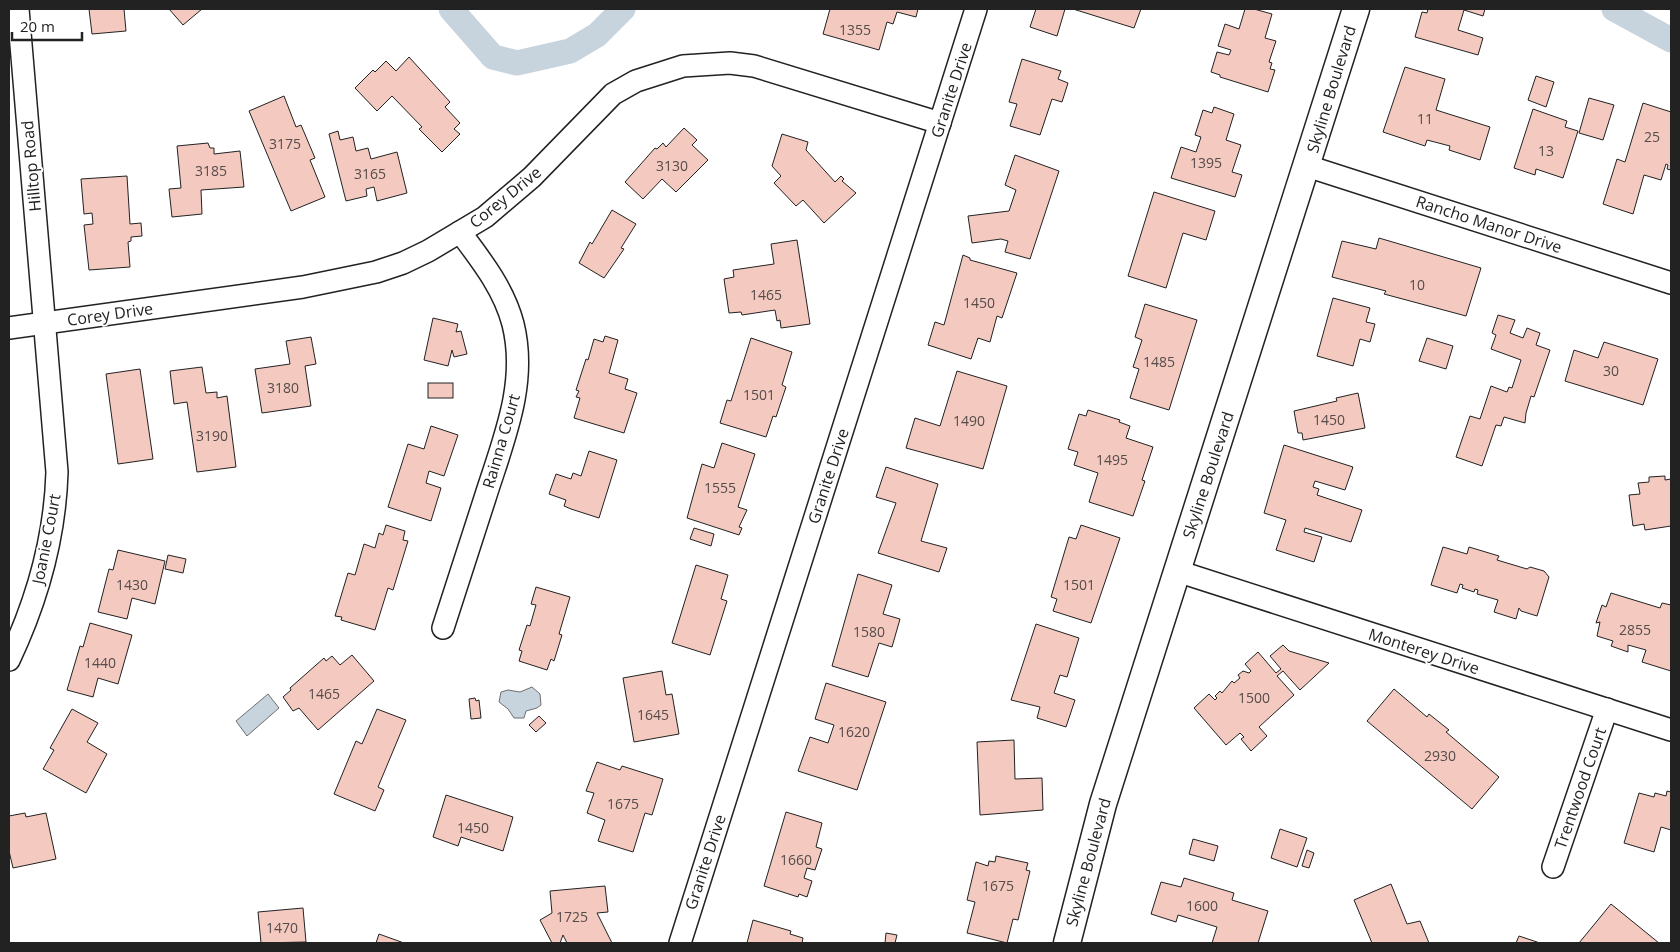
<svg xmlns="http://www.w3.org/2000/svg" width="1680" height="952" font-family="'Open Sans',sans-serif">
<rect width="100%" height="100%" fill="#fff"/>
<g fill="#c7d3dd" stroke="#6f6f6f">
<polygon points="532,687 540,694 541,705 537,708 526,711 524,718 514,718 508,709 499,702 501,692 508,690 520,692"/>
<polygon points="268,694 279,708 247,736 236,721"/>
</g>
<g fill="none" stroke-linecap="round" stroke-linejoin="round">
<g stroke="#c7d3dd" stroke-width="25">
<polyline points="451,9 493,57 517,63 570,51 597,35 623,9"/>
<polyline points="1614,9 1671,40"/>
</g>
</g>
<g fill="#f3c9c0" stroke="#222">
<polygon points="89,9 124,9 126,31 92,34"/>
<polygon points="169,9 202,9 183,25"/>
<polygon points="830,9 918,9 916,17 897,12 893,24 887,22 879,50 823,34"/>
<polygon points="1036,9 1065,9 1057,36 1030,27"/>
<polygon points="1073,9 1141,9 1134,28"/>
<polygon points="1245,9 1254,9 1272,14 1265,38 1276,41 1269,62 1272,63 1270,69 1275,70 1268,92 1220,77 1220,75 1211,72 1217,52 1229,55 1231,50 1218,46 1225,24 1239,29"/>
<polygon points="1428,9 1485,9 1483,16 1464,10 1458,30 1483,38 1478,55 1415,37 1422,12 1427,13"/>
<polygon points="409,57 450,102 445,107 460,123 454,129 460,134 442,152 419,129 422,127 392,96 377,111 355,88 373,70 375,72 386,61 396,71"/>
<polygon points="1022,59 1061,71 1058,79 1068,83 1062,102 1052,99 1040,135 1010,126 1017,104 1009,102"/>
<polygon points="1405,67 1445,79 1436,110 1490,127 1480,160 1449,150 1450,146 1427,140 1425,146 1383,132"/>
<polygon points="1536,76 1554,82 1546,107 1528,100"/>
<polygon points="284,96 296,127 301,125 315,158 310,160 325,197 291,211 249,111"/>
<polygon points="1589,98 1614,105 1603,140 1579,133"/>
<polygon points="1643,103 1671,112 1671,170 1667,169 1668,165 1666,164 1661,180 1644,175 1633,214 1603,204 1617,159 1625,162"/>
<polygon points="1214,107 1234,114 1226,140 1241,145 1232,172 1242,175 1235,197 1171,178 1181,147 1196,152 1201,137 1195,135 1203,110 1212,113"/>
<polygon points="1533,109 1567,121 1565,127 1578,131 1563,178 1536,169 1535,175 1514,168"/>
<polygon points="684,128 697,140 692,145 708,160 676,192 662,179 643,199 625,182 655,148 657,149 663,143 666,147"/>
<polygon points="338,131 340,140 353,137 356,151 368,148 371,159 397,152 407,193 377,201 374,187 366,189 367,196 346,201 329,134"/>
<polygon points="782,134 808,142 806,150 835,182 841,176 844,179 842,181 856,193 824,223 803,200 796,206 774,183 781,176 772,166"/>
<polygon points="208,143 210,148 214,148 214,154 240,151 244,187 201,190 202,214 172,217 169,189 181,188 177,146"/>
<polygon points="1015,155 1059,171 1030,259 1005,252 1008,241 1001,239 972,243 968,216 1009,211 1016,190 1005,185"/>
<polygon points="127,176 130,224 141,223 142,236 131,237 131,241 128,242 130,267 89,270 84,225 93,224 92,213 84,214 81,179"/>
<polygon points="1154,192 1215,211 1206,240 1183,233 1166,288 1128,276"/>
<polygon points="612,210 636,224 621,248 624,249 604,278 579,263 590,242 592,244"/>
<polygon points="1379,238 1481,268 1466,316 1384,294 1386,291 1332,277 1342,241 1376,249"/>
<polygon points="797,240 810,324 781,328 780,320 777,321 775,310 742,315 741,312 729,313 724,279 734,277 733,270 774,264 771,244"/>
<polygon points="963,255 970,258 970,260 1017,273 1002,318 997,316 990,342 978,338 971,359 928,345 935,322 944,325"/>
<polygon points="1333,298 1370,308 1366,322 1375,324 1370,342 1360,339 1353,366 1317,356"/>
<polygon points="1145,304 1197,320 1169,410 1130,398 1139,369 1133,367 1142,340 1135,337"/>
<polygon points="1498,315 1515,320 1510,333 1523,338 1527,328 1540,333 1536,345 1550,350 1534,397 1531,396 1526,413 1525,423 1504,417 1501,426 1496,425 1482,466 1456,457 1470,416 1480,419 1491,386 1507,392 1509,387 1512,388 1521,360 1491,349 1496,335 1492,333"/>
<polygon points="433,318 458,324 456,332 461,331 467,354 454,357 452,350 448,366 424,360"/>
<polygon points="605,336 618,340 609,373 628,379 625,389 637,393 624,433 574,418 580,398 576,397 579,391 576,390 586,359 588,360 594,339 603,342"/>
<polygon points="311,337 316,364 305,366 311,406 262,413 255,369 290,364 286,341"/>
<polygon points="751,338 792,352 782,385 786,387 776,417 773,416 766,437 720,423 727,400 731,401"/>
<polygon points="1427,338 1453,346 1446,369 1419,361"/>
<polygon points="1604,342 1658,359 1643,405 1565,381 1574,350 1598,358"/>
<polygon points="202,367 206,393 217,392 217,398 227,396 236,467 197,472 187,402 174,404 170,371"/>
<polygon points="140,369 153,459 118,464 106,374"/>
<polygon points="957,371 1007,386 983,469 906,448 915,418 940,426"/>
<rect x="428" y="383" width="25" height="15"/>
<polygon points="1358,393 1365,428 1303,440 1302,433 1298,433 1294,411 1337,401 1336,398"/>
<polygon points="1088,410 1120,420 1119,422 1130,426 1126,438 1153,447 1142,480 1145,481 1133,516 1089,502 1098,473 1074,465 1078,452 1068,449 1079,414 1086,416"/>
<polygon points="431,426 458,435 444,476 429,471 426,483 441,488 431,521 388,507 408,444 424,449"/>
<polygon points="722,443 755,454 738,507 747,510 739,527 742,528 739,535 687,518 702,464 714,468"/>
<polygon points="1284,445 1353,467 1345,490 1315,481 1313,487 1319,489 1317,495 1362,510 1351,542 1305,528 1304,532 1322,537 1314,562 1276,550 1286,520 1264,513"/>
<polygon points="589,451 617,460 599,518 571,509 564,506 566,500 549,494 556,474 571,479 573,473 581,476"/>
<polygon points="886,467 938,484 921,541 947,548 939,572 878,553 896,503 876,497"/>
<polygon points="1665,476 1665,480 1671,479 1671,526 1645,530 1644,524 1633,526 1629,495 1640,494 1638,483 1649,482 1649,477"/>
<polygon points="386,525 405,531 403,540 408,541 393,590 388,588 375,630 341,620 342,617 335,616 348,573 355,575 364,544 375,548 379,533 383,535"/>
<polygon points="1081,525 1120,538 1091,623 1053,611 1057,599 1051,597 1069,537 1076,539"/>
<polygon points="694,528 714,534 711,546 690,539"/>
<polygon points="1443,547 1467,554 1469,547 1499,556 1497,560 1527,569 1530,567 1544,571 1549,577 1537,616 1521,611 1519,608 1516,619 1494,612 1498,600 1477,594 1478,590 1475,589 1474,592 1462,588 1463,585 1460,584 1457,593 1431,585"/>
<polygon points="118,550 165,561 155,604 132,598 127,619 98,612 109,569 113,570"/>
<polygon points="168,555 186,559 183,573 165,569"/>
<polygon points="696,565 728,575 721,599 727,601 710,655 672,643"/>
<polygon points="858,574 892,585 883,614 900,619 892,647 879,643 868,677 832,666"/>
<polygon points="536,587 570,597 559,634 562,635 554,661 551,659 547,670 519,661 522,651 519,650 527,625 530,626 536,605 531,604"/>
<polygon points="1611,593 1660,608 1662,603 1671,605 1671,671 1642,662 1646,650 1628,645 1628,652 1611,646 1613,641 1597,636 1600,622 1596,623 1602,605 1606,607"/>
<polygon points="90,623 132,635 118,684 98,678 93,697 67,690 80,646 83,647"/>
<polygon points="1036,624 1079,638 1067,677 1060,675 1054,693 1075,700 1066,727 1037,718 1040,707 1011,700"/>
<polygon points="1283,645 1289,651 1329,663 1300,690 1283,671 1277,676 1294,695 1259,727 1267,736 1251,751 1241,739 1244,737 1240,733 1226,745 1194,708 1209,694 1215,700 1217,698 1215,696 1220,691 1222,693 1232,681 1234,683 1240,678 1238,675 1243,671 1249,673 1251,671 1245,664 1258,652 1276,673 1281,669 1270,656"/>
<polygon points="352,655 374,681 318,730 299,708 293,711 283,697 291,690 290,688 324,658 326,661 332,656 340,665"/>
<polygon points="662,671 666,695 672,694 679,734 634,742 623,678"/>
<polygon points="826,683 886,702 857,790 798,771 810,737 828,743 834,725 815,719"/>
<polygon points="1394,689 1427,717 1429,714 1449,730 1446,732 1499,777 1472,809 1367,721"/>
<polygon points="475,698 476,701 479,700 481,718 471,719 469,699"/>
<polygon points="72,709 98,723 87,742 107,754 86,793 43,769 54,750 50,748"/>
<polygon points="377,709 406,720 378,787 384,790 375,811 334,794 356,741 362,744"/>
<polygon points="539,716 546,723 536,732 529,725"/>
<polygon points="1014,740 1015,779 1042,778 1043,810 980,815 977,742"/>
<polygon points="597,762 620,770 622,766 663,779 652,815 645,813 633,852 598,841 605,820 587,813 594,793 586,791"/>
<polygon points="1667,791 1671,792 1671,830 1661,827 1654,852 1624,843 1639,793 1654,797 1655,793 1666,796"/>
<polygon points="446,795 513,817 503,851 461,837 458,846 433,837"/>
<polygon points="786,812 822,823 816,847 822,849 815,870 807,868 804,878 812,881 807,897 799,894 798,897 764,886"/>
<polygon points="25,813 26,817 46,813 56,859 13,868 9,851 9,816"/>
<polygon points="1280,829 1307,838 1297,867 1271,858"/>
<polygon points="1193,839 1218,846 1214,861 1189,854"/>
<polygon points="1307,850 1314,853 1309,868 1302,866"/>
<polygon points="996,856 1028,863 1026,870 1030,871 1018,920 1013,919 1007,943 967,933 975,902 967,900 976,862 988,866 989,861 995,862"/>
<polygon points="1184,878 1234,893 1232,900 1268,911 1258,943 1212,943 1217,927 1178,915 1176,922 1151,914 1161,882 1181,887"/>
<polygon points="1391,884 1407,924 1420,921 1429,943 1372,943 1354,900"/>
<polygon points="605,886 608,912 597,913 612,943 567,943 563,935 560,943 552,943 540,920 552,913 550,891"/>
<polygon points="1611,904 1659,943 1579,943"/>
<polygon points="303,908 306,942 261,943 258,912"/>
<polygon points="753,920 791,931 790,934 803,938 802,943 747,943"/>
<polygon points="886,933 897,935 895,943 885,943"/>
<polygon points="379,934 404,943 376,943"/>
<polygon points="1519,936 1540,943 1516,943"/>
</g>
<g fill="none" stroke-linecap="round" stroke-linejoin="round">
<defs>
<g id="minor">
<polyline points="1307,166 1671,283"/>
<polyline points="9,328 303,287 376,272 403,263 428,251 485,217 532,177 613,94 636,81 683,66 730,63 754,66 940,123"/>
<polyline points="1177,571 1671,730"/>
<path d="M443,628C457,585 471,541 485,498C503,441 528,384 513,324C504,289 481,260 460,232"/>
<path d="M9,660C37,601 55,538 57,472L18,9"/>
<polyline points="1553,867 1607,709"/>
<polyline points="680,943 976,9"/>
</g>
<polyline id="tertiary" points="1067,943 1103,804 1356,9"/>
</defs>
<use href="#minor" stroke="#222" stroke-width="24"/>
<use href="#tertiary" stroke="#222" stroke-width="29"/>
<use href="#minor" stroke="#fff" stroke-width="21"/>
<use href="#tertiary" stroke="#fff" stroke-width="26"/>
</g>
<g text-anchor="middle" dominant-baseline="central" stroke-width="4" stroke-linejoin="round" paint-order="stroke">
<g font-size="14" fill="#564c4a">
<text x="855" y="29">1355</text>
<text x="1425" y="118">11</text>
<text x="1652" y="136">25</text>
<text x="285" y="143">3175</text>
<text x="1546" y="150">13</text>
<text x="1206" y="162">1395</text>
<text x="672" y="165">3130</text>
<text x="211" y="170">3185</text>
<text x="370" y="173">3165</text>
<text x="1417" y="284">10</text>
<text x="766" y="294">1465</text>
<text x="979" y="302">1450</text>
<text x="1159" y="361">1485</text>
<text x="1611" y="370">30</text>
<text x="283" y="387">3180</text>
<text x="759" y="394">1501</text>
<text x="1329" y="419">1450</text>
<text x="969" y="420">1490</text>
<text x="212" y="435">3190</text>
<text x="1112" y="459">1495</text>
<text x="720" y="487">1555</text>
<text x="132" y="584">1430</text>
<text x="1079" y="584">1501</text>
<text x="1635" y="629">2855</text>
<text x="869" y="631">1580</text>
<text x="100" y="662">1440</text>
<text x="324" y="693">1465</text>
<text x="1254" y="697">1500</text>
<text x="653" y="714">1645</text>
<text x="854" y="731">1620</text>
<text x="1440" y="755">2930</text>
<text x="623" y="803">1675</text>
<text x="473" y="827">1450</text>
<text x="796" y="859">1660</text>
<text x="998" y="885">1675</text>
<text x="1202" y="905">1600</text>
<text x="572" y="916">1725</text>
<text x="282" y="927">1470</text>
</g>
<g font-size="16" fill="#222" stroke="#fff">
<text transform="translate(1331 89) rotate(-73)">Skyline Boulevard</text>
<text transform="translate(951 90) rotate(-72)">Granite Drive</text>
<text transform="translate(31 166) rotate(-95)">Hilltop Road</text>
<text transform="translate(505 197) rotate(-39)">Corey Drive</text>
<text transform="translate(1489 224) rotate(18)">Rancho Manor Drive</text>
<text transform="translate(110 314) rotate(-8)">Corey Drive</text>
<text transform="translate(501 441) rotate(-74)">Rainna Court</text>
<text transform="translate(1208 475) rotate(-72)">Skyline Boulevard</text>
<text transform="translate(828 476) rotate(-72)">Granite Drive</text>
<text transform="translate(46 539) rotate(-79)">Joanie Court</text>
<text transform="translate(1424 651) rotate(18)">Monterey Drive</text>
<text transform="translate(1580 788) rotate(-71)">Trentwood Court</text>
<text transform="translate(705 862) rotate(-72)">Granite Drive</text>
<text transform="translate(1088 862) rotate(-75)">Skyline Boulevard</text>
</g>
</g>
<rect width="1680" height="952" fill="none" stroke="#222222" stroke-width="20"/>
<path d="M12 32v8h70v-8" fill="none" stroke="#222222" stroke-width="2.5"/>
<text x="20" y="32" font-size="15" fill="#222222" stroke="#ffffff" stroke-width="4" paint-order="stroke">20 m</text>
</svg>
